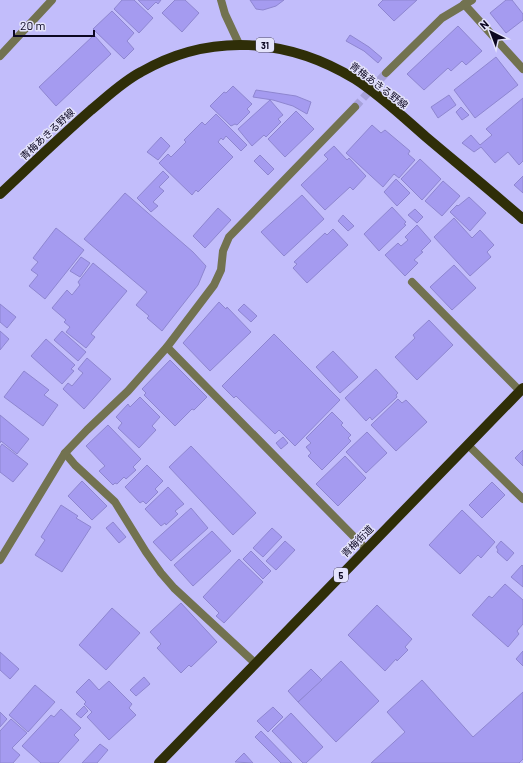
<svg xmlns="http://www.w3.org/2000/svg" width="523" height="763" font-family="Barlow,'Noto Sans JP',sans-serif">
<rect width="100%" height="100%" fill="#c2bdfb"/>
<g fill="#a59bf0" stroke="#8e86d0">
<polygon points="122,0 134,0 153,18 139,33 114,9"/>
<polygon points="138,0 161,0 158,4 156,2 148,10"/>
<polygon points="175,0 185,0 199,13 182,32 162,13"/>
<polygon points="250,0 284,0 276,6 263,10 256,9"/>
<polygon points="383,0 417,0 394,21 378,5"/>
<polygon points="506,0 512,0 523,14 523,20 506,33 490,13"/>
<polygon points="112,11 134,33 127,41 134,49 124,59 93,29"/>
<polygon points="458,26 482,51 466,65 462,61 451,71 448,68 424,90 407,74"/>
<polygon points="94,35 111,54 56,106 39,87"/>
<polygon points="350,35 369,47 382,58 378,63 364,51 346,41"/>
<polygon points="496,57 518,85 475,118 454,90"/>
<polygon points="233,86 252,104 247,109 250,112 237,125 235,124 231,126 210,106 224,92 226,93"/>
<polygon points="256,90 296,96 311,102 307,114 293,106 273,100 253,97"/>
<polygon points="449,95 456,105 438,118 431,107"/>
<polygon points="523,98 523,161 519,165 508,152 495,163 481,147 474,152 462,143 471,135 480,145 492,135 486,129"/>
<polygon points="270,100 283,115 278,119 281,122 266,137 264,135 252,146 238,129"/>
<polygon points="461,107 469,115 462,120 456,112"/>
<polygon points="296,111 314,129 285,157 268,139"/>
<polygon points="216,114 247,145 241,151 226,136 223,140 221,138 218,142 233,157 198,192 196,190 192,195 159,163 168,154 171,157 186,142 184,140 202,122 205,125"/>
<polygon points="372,125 381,133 385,130 410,151 408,154 415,160 399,178 394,174 383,187 346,153"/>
<polygon points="161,137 170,146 158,160 147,152"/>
<polygon points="334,146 347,160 349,158 366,176 353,190 350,187 325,210 301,185 328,159 324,155"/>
<polygon points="260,155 274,169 268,175 254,161"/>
<polygon points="420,159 441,179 422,200 401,179"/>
<polygon points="163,171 169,177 159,187 164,191 153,202 158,206 151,212 137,198"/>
<polygon points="523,176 523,193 514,185"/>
<polygon points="396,179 410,193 397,206 384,192"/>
<polygon points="443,181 460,196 442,216 425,201"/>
<polygon points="125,193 193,252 206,266 198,285 162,331 147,318 149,316 136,305 147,292 84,239"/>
<polygon points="302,195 324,219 284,256 261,232"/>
<polygon points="469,197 486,213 470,231 450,212 457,205 458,206"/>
<polygon points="392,207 406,222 404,224 406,225 379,251 364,234"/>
<polygon points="218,208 231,220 205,248 193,236"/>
<polygon points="415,209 423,217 417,223 408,215"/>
<polygon points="343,215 354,226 348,231 338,221"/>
<polygon points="454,218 472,238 480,230 494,245 487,252 491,257 470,276 434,237"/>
<polygon points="417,225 431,241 421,251 423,252 414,260 418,263 405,276 385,255 398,243 401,246 408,240 405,237"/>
<polygon points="56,228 84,250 45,299 29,286 38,275 31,270 38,262 33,258"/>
<polygon points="333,229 348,245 307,283 293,268 297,264 294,262 325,233 327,235"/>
<polygon points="81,257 90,263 80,277 70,271"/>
<polygon points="93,263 127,291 91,334 95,337 86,348 66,332 70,327 64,322 66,320 52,308 67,290 72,295 80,285 78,282"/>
<polygon points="454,265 476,288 452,310 430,287"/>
<polygon points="219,302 226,309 227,307 251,332 210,371 183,343"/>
<polygon points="0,304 16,317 7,328 0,322"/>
<polygon points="244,304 257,316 251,322 238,310"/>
<polygon points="429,320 453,345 417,380 395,357 415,338 413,335"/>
<polygon points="0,331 9,339 0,350"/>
<polygon points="62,331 86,352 78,361 54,340"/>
<polygon points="274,334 340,400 295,446 279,430 275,434 236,396 234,398 222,386"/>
<polygon points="46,339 75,365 71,369 74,371 62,384 31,356"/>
<polygon points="333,351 358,377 340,393 316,367"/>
<polygon points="87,358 111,379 84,409 63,389 68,383 72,386 83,373 78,369"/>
<polygon points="170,360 207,397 194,410 192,409 175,426 144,395 146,393 142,389"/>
<polygon points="376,369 398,393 396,395 397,397 372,420 370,417 366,421 345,398"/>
<polygon points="24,371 49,390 44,395 58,405 43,426 4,397"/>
<polygon points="140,397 160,417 152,426 156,430 139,448 118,428 122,423 116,417 128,404 130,407"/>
<polygon points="398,399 402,403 406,400 427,422 396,451 371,425"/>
<polygon points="332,412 343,423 341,425 351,435 348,438 351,441 322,470 308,456 311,453 306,447 311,443 306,438"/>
<polygon points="0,415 29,439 17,454 1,441 0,443"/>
<polygon points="108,425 141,459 133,467 136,470 126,479 124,477 117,484 115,483 113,485 99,471 105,466 86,446"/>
<polygon points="367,432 387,453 366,473 346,452"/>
<polygon points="283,437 288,443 281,449 276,443"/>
<polygon points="2,444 28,464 13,482 0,472 0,447"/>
<polygon points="191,446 256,513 233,535 169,467"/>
<polygon points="523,450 523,466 515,458"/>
<polygon points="345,456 366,478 338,506 316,484"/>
<polygon points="147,465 163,481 155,489 158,492 146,504 143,501 140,503 125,487"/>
<polygon points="82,481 107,506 92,520 68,496"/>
<polygon points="492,482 505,495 482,518 469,505"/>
<polygon points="168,487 184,504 175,511 178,514 166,525 165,523 161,526 145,509"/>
<polygon points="61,505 78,516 76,518 91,527 62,572 35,555 45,540 41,537"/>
<polygon points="191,508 208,528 171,561 153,542"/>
<polygon points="462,510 495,542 481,558 478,555 460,574 429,545"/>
<polygon points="113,522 126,537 119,543 106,528"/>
<polygon points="272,528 282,537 263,557 253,548"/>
<polygon points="212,531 231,551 193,586 174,565"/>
<polygon points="285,541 295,550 276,570 266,561"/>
<polygon points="501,541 514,553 507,561 497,552 498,550 496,547"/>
<polygon points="251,551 271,571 263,579 243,559"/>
<polygon points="239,559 263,582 224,623 216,616 219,613 203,597"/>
<polygon points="522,565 523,566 523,587 511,577"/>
<polygon points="505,584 523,600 523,624 517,631 519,634 508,647 472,615 489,596 492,598"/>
<polygon points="181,603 217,642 191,667 189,665 181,673 157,648 161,644 150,632"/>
<polygon points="377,605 412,639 405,647 408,650 397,661 396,659 385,671 348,635"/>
<polygon points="112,608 140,633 106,670 79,645"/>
<polygon points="523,651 523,666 516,659"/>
<polygon points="0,652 19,669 10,679 0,670"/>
<polygon points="341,661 379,701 336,742 298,702"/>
<polygon points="311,669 322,680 298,702 288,691"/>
<polygon points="144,677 150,684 136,696 130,690"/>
<polygon points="89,679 99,690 109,681 132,704 129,708 136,715 109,740 87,717 92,712 84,704 86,702 76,692"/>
<polygon points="422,680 473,737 523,692 523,759 519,763 371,763 405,732 387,712"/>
<polygon points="35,685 55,702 28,732 9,715"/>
<polygon points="84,706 88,711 81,718 76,714"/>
<polygon points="273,707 283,717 268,732 257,721"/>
<polygon points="61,709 81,728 74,735 79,740 58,763 41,763 22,746 51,715 54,717"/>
<polygon points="0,712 7,719 0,727"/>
<polygon points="291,713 323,747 306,763 303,763 272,731"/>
<polygon points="11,719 27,733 12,748 20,755 13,763 0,763 0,731"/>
<polygon points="261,731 292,763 281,763 255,737"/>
<polygon points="100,744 108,750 97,763 82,763"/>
<polygon points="244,753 253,763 235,762"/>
</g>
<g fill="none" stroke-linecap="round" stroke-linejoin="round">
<polyline stroke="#a7a2da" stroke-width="8" stroke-dasharray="8 4" stroke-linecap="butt" points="355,107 386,73"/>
<g stroke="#727250" stroke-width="8">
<polyline points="464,4 523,69"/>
<polyline points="412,282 520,391"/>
<polyline points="167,347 366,549"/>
<polyline points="468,445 523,499"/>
<polyline points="65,453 75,465 115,502 146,552 161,573 174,588 255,663"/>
</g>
<g stroke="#727250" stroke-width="8">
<polyline points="221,0 225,14 239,44"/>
<polyline points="0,56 52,0"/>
<polyline points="386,73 442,18 472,0"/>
<polyline points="0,560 65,453 87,430 128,391 167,347 214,285 221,270 223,251 229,237 355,107"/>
</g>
<g stroke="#2f2e08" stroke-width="10">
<path d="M0,194C30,166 60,137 91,110C107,97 122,82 141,72C210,32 288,38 355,79C380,95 403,117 426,137C458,164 491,191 523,219"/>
<polyline points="159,763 523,388"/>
</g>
</g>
<g text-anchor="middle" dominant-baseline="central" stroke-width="3" stroke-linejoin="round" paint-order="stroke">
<g fill="#e4e3fb" stroke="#4d4963" stroke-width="1">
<rect x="256" y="38" width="18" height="14" rx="3"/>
<rect x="334" y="568" width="14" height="14" rx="3"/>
</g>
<g font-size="9" font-weight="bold" fill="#0c0722">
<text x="265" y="45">31</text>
<text x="341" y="575">5</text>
</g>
<g font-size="10" fill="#0c0722" stroke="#e4e3fb">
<text transform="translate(379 85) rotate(37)">青梅あきる野線</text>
<text transform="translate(47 134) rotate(-43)">青梅あきる野線</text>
<text transform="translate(357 541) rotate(-45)">青梅街道</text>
</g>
</g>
<g transform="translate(491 32) rotate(318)" stroke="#e4e3fb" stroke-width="3" paint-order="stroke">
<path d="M0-3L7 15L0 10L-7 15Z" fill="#0c0722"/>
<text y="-6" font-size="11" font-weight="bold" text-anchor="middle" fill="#0c0722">N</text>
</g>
<path d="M14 30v6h80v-6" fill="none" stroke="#0c0722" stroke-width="2"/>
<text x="20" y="30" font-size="12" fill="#0c0722" stroke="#e4e3fb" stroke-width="3" paint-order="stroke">20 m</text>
</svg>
